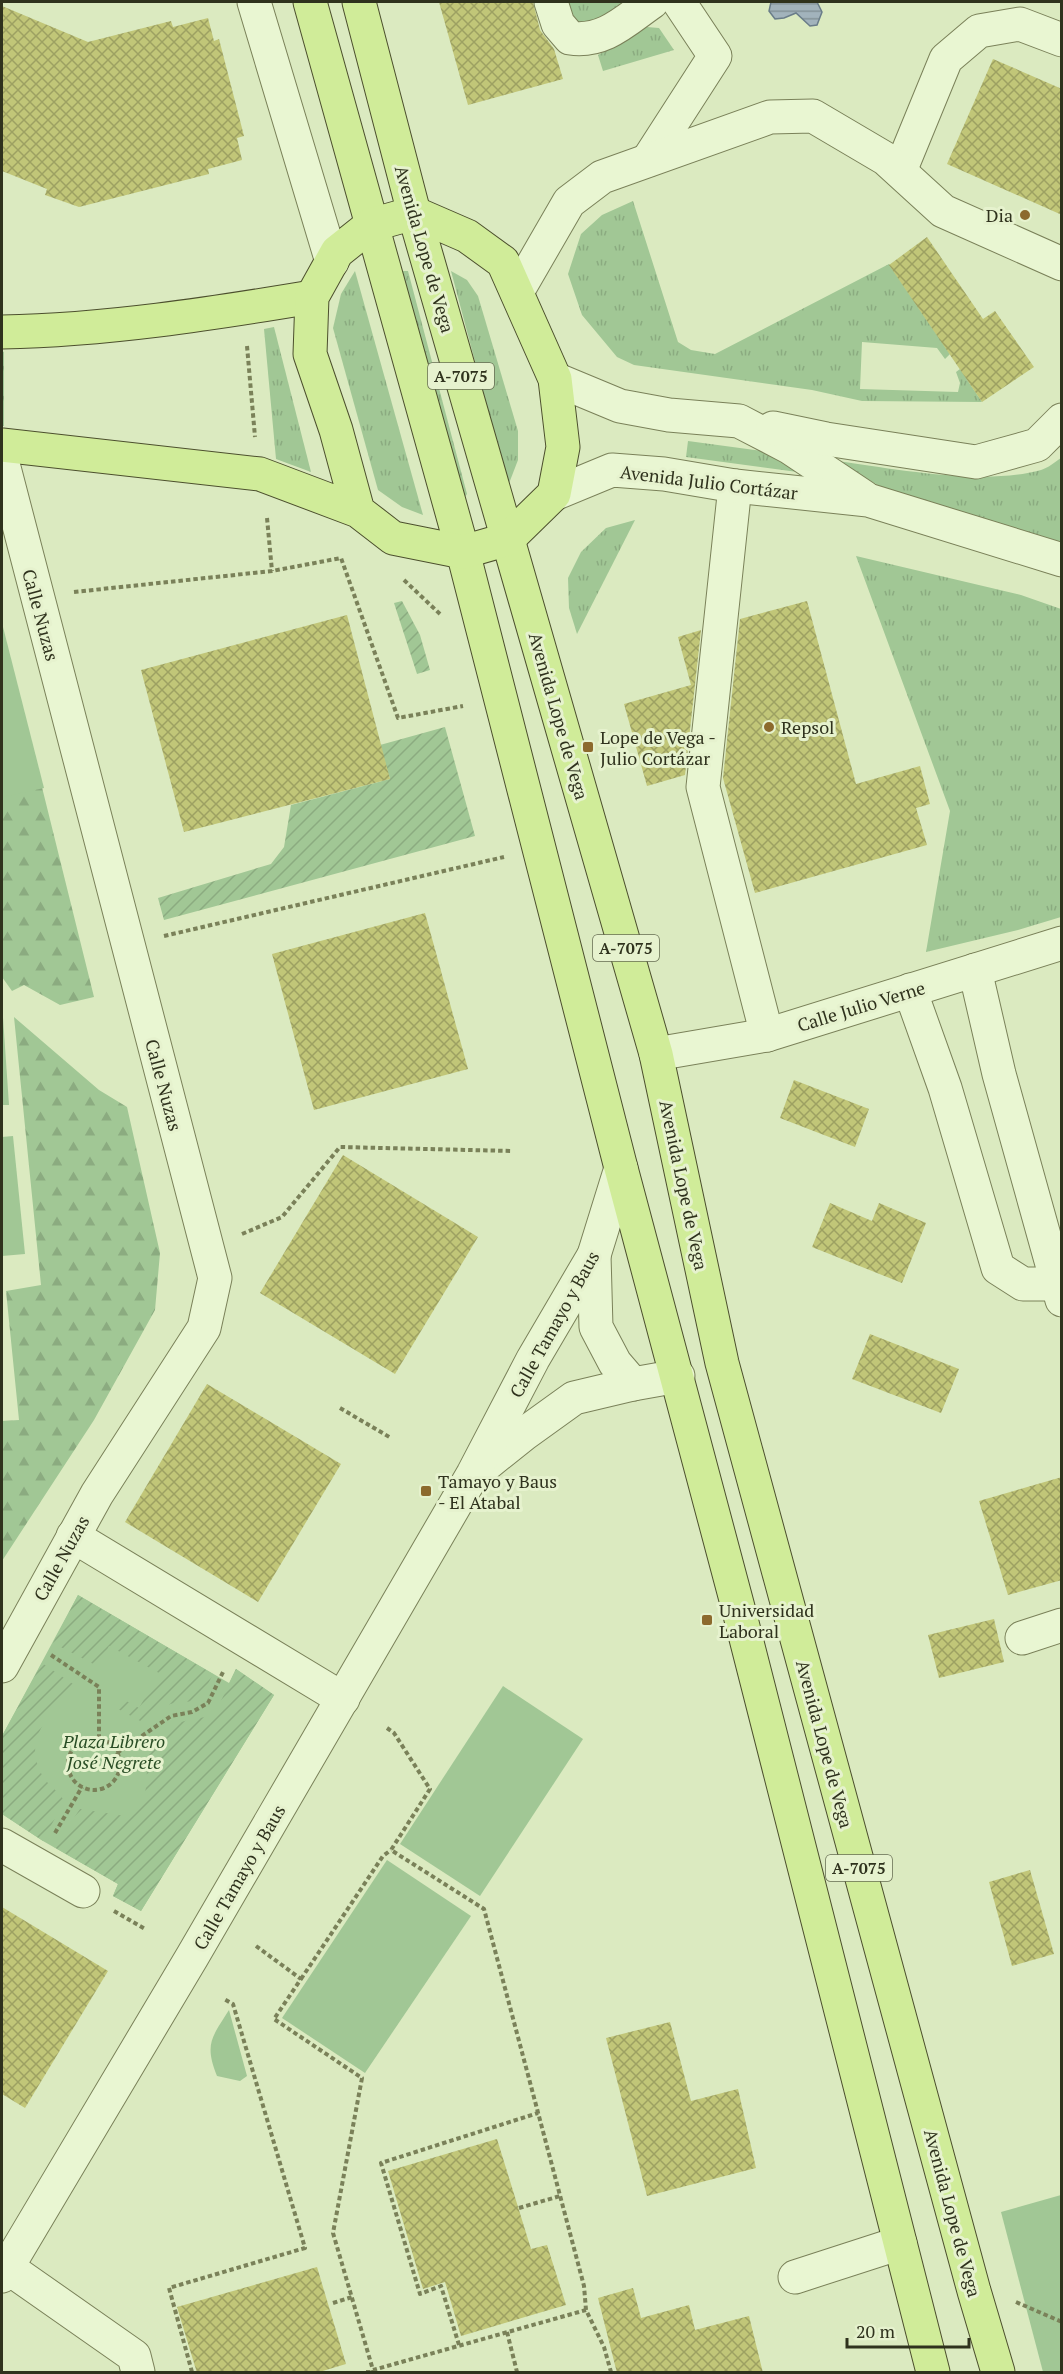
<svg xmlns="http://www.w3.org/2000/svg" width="1063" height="2374" font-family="'PT Serif',serif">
<defs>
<pattern id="grass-tufts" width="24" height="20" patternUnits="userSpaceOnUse" patternTransform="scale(1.5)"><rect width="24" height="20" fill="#a1c795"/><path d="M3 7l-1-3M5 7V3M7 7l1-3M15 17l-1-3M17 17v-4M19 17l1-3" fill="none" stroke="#8bab80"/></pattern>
<pattern id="forest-firs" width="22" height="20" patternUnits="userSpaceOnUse" patternTransform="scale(1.5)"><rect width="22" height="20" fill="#a1c795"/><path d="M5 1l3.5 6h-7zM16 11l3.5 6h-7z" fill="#8bab80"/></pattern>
<pattern id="garden-furrows" width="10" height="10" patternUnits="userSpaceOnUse" patternTransform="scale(1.5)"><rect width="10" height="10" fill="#a1c795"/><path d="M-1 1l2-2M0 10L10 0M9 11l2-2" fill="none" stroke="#8bab80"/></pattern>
<pattern id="water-rules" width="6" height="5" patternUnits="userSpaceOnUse" patternTransform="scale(1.5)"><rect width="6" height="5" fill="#a2b3bc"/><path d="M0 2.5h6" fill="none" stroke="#849298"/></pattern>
<pattern id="building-cross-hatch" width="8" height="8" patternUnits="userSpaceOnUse" patternTransform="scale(1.5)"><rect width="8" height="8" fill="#c1c678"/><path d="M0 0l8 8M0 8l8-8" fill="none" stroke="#9da162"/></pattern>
</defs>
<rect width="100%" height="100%" fill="#dbeac0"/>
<g fill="url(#grass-tufts)">
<polygon points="560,2 628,2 597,25 579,28"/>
<polygon points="647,27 659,28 674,50 603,71 598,55"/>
<polygon points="633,201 678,342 691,350 715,354 889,264 950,354 945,359 937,348 862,342 860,389 958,392 960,383 956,372 960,369 982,402 862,401 812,390 634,365 617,357 582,315 568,274 581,234 602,215"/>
<polygon points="355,271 423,515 402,507 378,490 333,328 341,294"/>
<polygon points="402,271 408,271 467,494 460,504"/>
<polygon points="451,271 467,280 478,296 518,431 518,460 508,486"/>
<polygon points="274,327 311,472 276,459 264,329"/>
<polygon points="2,351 4,352 4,426 2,426"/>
<polygon points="688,441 778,453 805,473 686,457"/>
<path d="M1061,458V542L881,487L837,461C895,469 985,486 1041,470C1048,468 1055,462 1061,458Z"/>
<polygon points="635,520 577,634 569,608 568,578 581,552 606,528"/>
<polygon points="856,556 1021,595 1061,609 1061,917 1018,930 926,952 950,811"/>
</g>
<g fill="url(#forest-firs)">
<polygon points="4,634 94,997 60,1005 24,985 12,991 2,977 2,637"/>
<polygon points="14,1017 99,1090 127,1107 160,1253 155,1310 94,1420 2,1561 2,1421 19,1420 6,1291 41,1285"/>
</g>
<g fill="#a1c795">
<polygon points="2,623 44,788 2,797"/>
<polygon points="2,1003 9,1105 2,1105"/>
<polygon points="13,1136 25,1254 2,1256 2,1137"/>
<polygon points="78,1595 229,1683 236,1669 274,1695 141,1911 113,1896 118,1884 43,1841 2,1814 2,1736"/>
<polygon points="503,1686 583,1739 480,1896 400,1844"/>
<polygon points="387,1860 471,1916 365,2073 282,2018"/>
<path d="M229,2010L247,2076L240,2081L217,2076C204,2044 212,2037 229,2010Z"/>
<polygon points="1061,2195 1061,2372 1043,2372 1001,2212"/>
</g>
<g fill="url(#garden-furrows)">
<polygon points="402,601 420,635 430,670 417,674 394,603"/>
<polygon points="445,727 475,836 164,920 158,898 271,864 284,847 291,805 390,779 380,745"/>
<path d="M78,1595L213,1674L205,1690L196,1701C169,1703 165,1702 146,1724L118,1709V1699L121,1698L139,1708L159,1673L109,1646L99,1667L53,1643Z"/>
<path d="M42,1663L76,1686C53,1712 22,1736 41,1773C46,1785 59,1790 64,1801L43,1841L2,1814V1736Z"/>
<path d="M236,1669L274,1695L141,1911L113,1896L118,1884L54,1847L80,1809L125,1816C161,1793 137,1771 154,1742C164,1726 176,1723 193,1719C197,1718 203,1718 207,1716C222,1707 228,1684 236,1669Z"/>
</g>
<polygon fill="url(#water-rules)" stroke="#6a7d89" stroke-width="1.5" points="771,2 817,2 822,12 817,25 810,26 796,13 784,18 775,19 769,11"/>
<g fill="url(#building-cross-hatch)">
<polygon points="439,2 533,2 540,30 554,49 563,79 468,105"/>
<polygon points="2,6 88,42 171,21 173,27 208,18 214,41 219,39 244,136 237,138 242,160 208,169 209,174 79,207 45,195 47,189 2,171"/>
<polygon points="993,59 1062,89 1062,215 947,164"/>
<polygon points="927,237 983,319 995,311 1034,367 982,402 889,265"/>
<polygon points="807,601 856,784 920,766 930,804 916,808 927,845 755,893 723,778 740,619"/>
<polygon points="347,615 390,779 184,832 141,670"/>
<polygon points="701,630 685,775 647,786 624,704 691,685 678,637"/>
<polygon points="425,913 468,1069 314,1110 272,954"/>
<polygon points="794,1080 869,1109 855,1147 780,1118"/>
<polygon points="343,1155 478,1237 395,1374 260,1293"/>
<polygon points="830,1203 872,1221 879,1203 926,1223 902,1283 812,1247"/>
<polygon points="870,1334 959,1369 941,1413 852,1379"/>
<polygon points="207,1384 341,1464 258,1602 125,1522"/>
<polygon points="1062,1477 1062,1580 1008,1595 979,1501"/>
<polygon points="994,1619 1004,1662 939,1678 928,1635"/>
<polygon points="1030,1870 1054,1954 1012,1966 989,1882"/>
<polygon points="2,1907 108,1971 25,2108 2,2094"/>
<polygon points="670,2022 691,2101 738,2089 756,2168 647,2196 606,2038"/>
<polygon points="497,2139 531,2249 547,2245 566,2305 461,2336 445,2282 423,2289 388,2171"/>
<polygon points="317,2267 346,2364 316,2373 197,2373 177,2307"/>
<polygon points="633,2288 641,2318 689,2305 695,2330 749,2316 763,2373 617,2373 598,2298"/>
</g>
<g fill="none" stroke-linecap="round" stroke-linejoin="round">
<defs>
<g id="minor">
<polyline points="254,2 332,262"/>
<path d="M551,2L558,24L570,38C604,43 626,20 652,2"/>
<polyline points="648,160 715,56 679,2"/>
<polyline points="900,171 946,59 979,31 1020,24 1062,40"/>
<polyline points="517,292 569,202 602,177 770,117 813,116 886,159 943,211 1062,264"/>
<polyline points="555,379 620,406 669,415 739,421 789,447 864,497"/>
<polyline points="773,428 826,439 976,462 1037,445 1062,420"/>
<polyline points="2,460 215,1278 204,1328 97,1494 2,1666"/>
<polyline points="735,486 703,787 767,1035"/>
<polyline points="554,494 612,470 664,474 735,486 868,500 1062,560"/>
<polyline points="975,970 999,1074 1062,1300"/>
<polyline points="910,990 945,1088 998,1268 1023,1284 1056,1284"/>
<polyline points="656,1054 767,1035 1062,943"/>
<polyline points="594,1255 596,1327 615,1363 633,1384"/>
<polyline points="484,1466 524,1434 574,1398 633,1384 678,1376"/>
<polyline points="73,1536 343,1699"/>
<polyline points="1022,1638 1062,1625"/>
<polyline points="2,1845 83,1891"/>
<polyline points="7,2267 134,2356 138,2372"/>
<polyline points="2,2276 192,1957 473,1474 533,1359 594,1255 621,1168"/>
<polyline points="795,2277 900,2243"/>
</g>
<g id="major">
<polyline points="310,2 463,552 621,1168 739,1611 933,2372"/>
<polyline points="359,2 414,213 656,1054 722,1363 974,2291 998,2372"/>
<path d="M2,332C106,330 210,314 312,297"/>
<polyline points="2,445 260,474 358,511 393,538 463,552 508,539 554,494 563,447 555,379 503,262 467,236 414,213 371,225 337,252 312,297 310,354 336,430 358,511"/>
</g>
</defs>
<use href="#minor" stroke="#7a8159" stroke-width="35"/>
<use href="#major" stroke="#4c4f2d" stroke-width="35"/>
<g stroke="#7a8159" stroke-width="4" stroke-dasharray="4.5 3" stroke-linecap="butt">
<polyline points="247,346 255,437"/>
<polyline points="267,518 272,571"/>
<polyline points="404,580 440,614"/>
<polyline points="74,592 272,571 341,558 398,718 463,706"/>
<polyline points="164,936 504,857"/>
<polyline points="242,1234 282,1217 340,1147 513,1151"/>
<polyline points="340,1408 391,1438"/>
<polyline points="51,1655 99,1687 99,1739"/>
<polyline points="387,1728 394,1733 430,1789 391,1850 484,1909 584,2286 586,2310 604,2347 611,2372"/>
<circle cx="94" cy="1764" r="26"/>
<polyline points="117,1753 171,1716 192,1712 208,1703 224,1670"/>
<polyline points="55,1833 82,1787"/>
<polyline points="114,1911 145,1929"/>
<polyline points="256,1946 301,1979 274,2019 362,2078 333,2233 373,2370 586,2310"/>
<polyline points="301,1979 383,1856 391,1850"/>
<polyline points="2,2159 3,2159"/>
<polyline points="519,2208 560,2196"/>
<polyline points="1016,2302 1062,2322"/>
<polyline points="333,2303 352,2297"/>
<polyline points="507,2332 517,2372"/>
<polyline points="459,2345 441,2286 420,2294 381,2163 538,2113"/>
<polyline points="192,2372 169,2288 305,2248 233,2004 224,1999"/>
<polyline points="366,2372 374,2372"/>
</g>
<use href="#minor" stroke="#e9f6d2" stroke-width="33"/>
<use href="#major" stroke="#d0ec99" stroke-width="33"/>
</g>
<g fill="#8c6a2d" stroke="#e6f2ce" stroke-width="2">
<circle cx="1025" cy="215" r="6"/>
<circle cx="769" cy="727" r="6"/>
<rect x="582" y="741" width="12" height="12" rx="3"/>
<rect x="420" y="1485" width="12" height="12" rx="3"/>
<rect x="701" y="1614" width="12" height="12" rx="3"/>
</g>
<g text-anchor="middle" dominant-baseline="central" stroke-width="6" stroke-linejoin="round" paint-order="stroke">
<g fill="#e6f2ce" stroke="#666c52" stroke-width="1.5">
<rect x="428" y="363" width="66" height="26" rx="4.5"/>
<rect x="593" y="935" width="66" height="26" rx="4.5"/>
<rect x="826" y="1855" width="66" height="26" rx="4.5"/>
</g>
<g font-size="16" font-weight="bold" fill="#2f321d">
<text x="461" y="376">A-7075</text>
<text x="626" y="948">A-7075</text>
<text x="859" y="1868">A-7075</text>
</g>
<g font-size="18" fill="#2f321d" stroke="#e6f2ce" text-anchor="start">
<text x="1013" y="215" text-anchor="end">Dia</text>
<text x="781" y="727">Repsol</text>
<text x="600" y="737">Lope de Vega -<tspan x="600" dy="21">Julio Cortázar</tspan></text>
<text x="438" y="1481">Tamayo y Baus<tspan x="438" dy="21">- El Atabal</tspan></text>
<text x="719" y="1610">Universidad<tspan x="719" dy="21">Laboral</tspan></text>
</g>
<g font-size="18" fill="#2f321d" stroke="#e6f2ce">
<text transform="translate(425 249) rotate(74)">Avenida Lope de Vega</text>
<text transform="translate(709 482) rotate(7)">Avenida Julio Cortázar</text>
<text transform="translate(41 615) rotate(75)">Calle Nuzas</text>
<text transform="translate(559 716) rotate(74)">Avenida Lope de Vega</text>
<text transform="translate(861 1006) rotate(-17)">Calle Julio Verne</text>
<text transform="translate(164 1085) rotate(75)">Calle Nuzas</text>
<text transform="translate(684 1185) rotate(78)">Avenida Lope de Vega</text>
<text transform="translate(554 1324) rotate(-61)">Calle Tamayo y Baus</text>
<text transform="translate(61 1558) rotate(-61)">Calle Nuzas</text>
<text transform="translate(825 1744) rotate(75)">Avenida Lope de Vega</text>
<text transform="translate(239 1877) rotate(-60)">Calle Tamayo y Baus</text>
<text transform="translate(953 2213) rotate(75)">Avenida Lope de Vega</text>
</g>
<g font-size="18" font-style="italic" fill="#294d25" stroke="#e6f2ce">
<text x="114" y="1741">Plaza Librero<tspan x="114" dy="21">José Negrete</tspan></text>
</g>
</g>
<rect width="1063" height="2374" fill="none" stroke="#2f321d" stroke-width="6"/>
<path d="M847 2338v9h122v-9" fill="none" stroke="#2f321d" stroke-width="3"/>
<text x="856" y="2338" font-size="18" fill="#2f321d" stroke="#e6f2ce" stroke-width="4.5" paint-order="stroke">20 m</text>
</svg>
